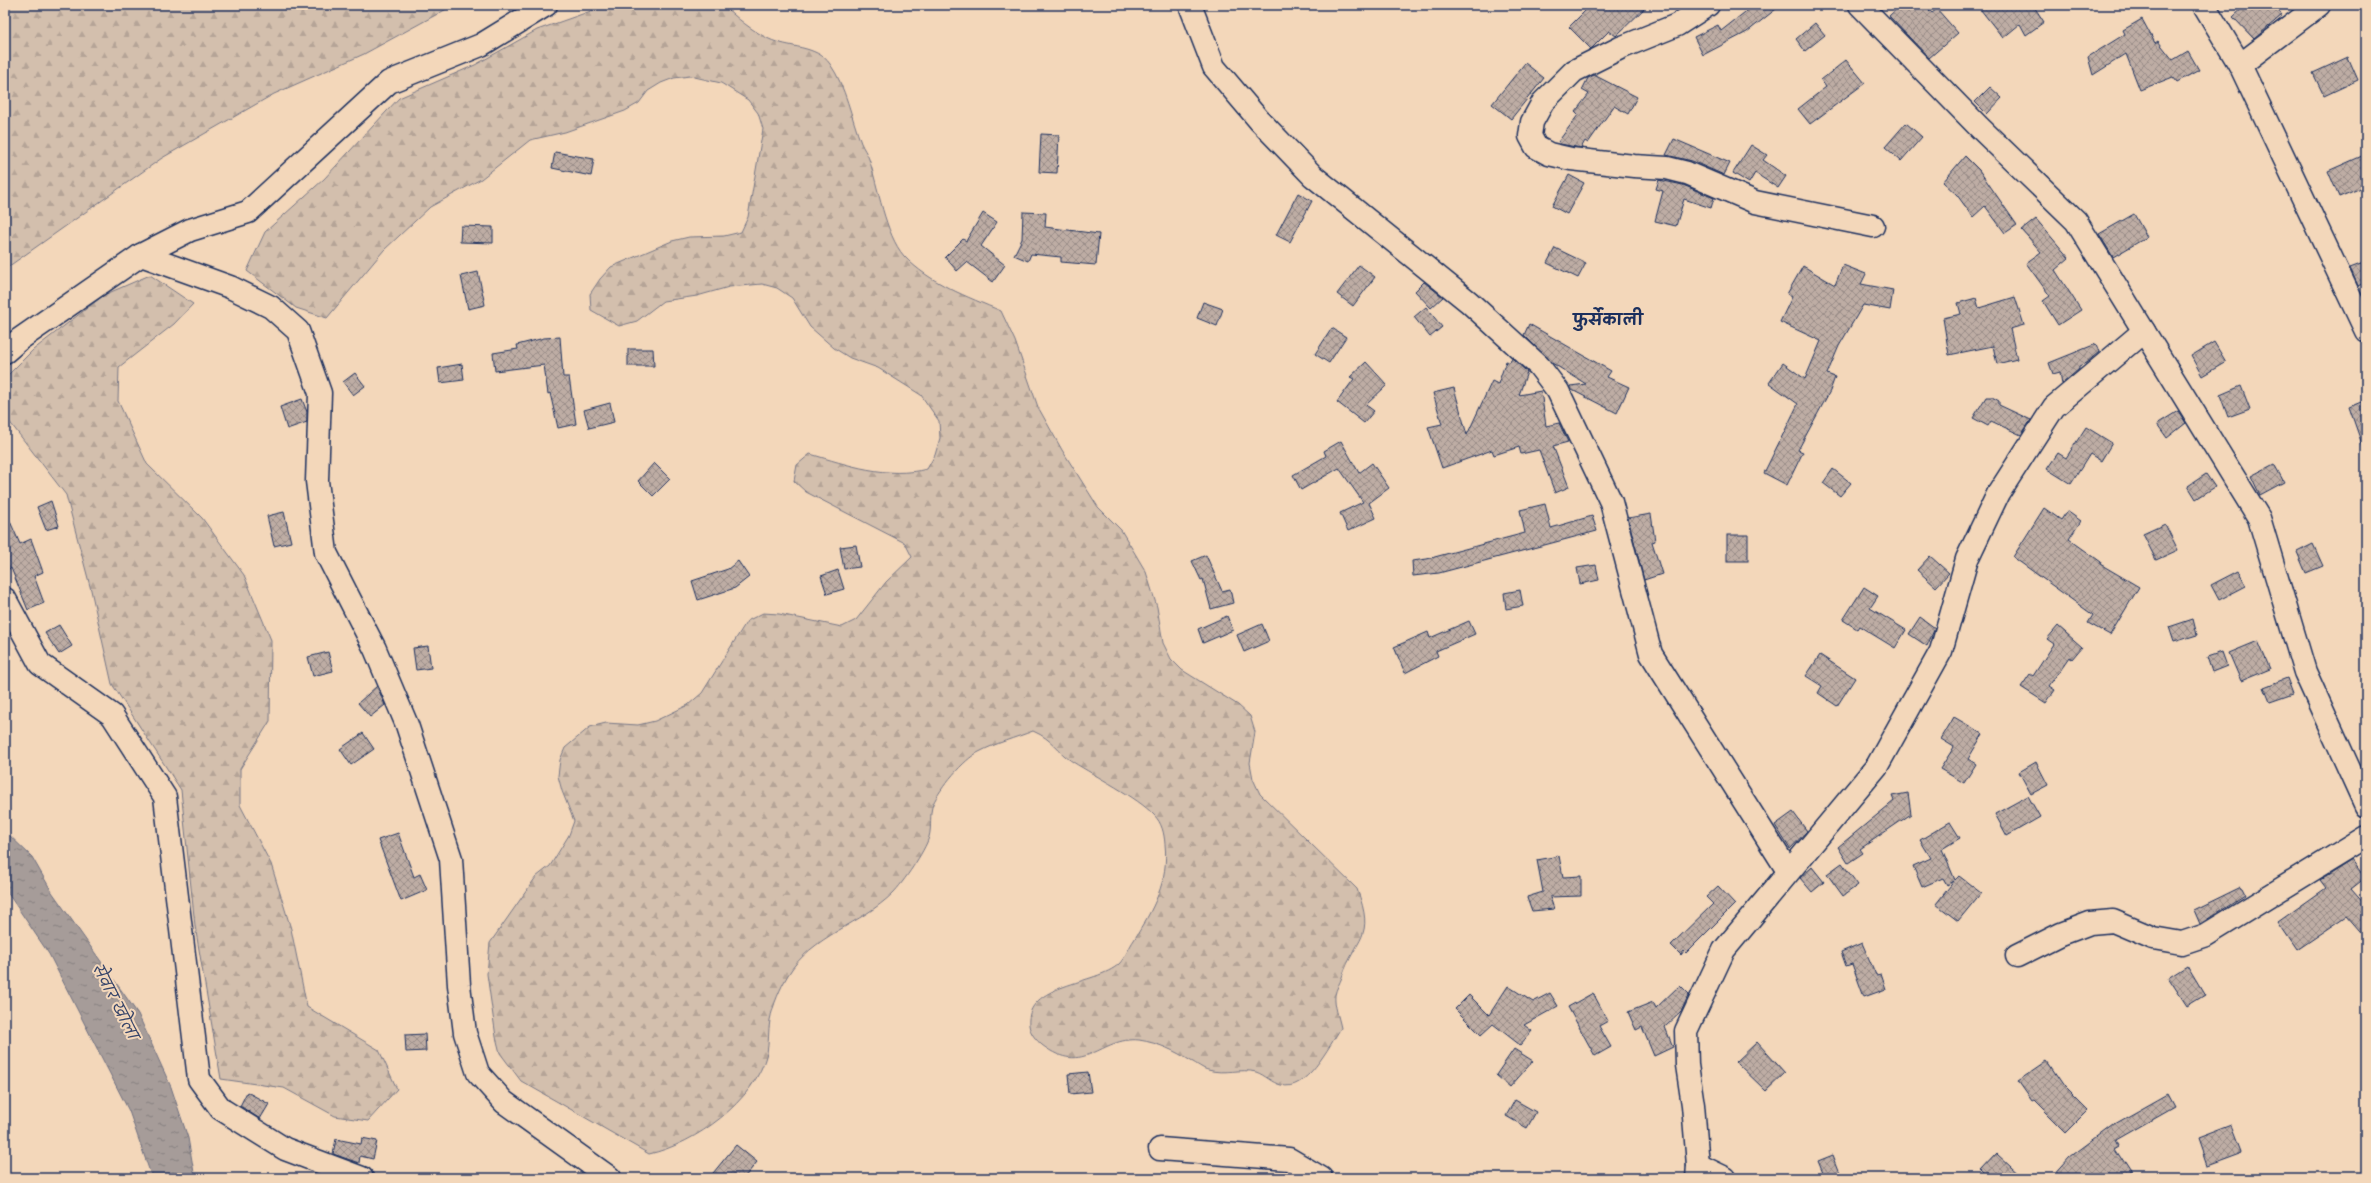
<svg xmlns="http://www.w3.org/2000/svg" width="2371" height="1183" font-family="'Shantell Sans','Playpen Sans Deva',sans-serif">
<defs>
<pattern id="forest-firs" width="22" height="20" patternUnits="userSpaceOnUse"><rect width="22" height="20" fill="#d3bfad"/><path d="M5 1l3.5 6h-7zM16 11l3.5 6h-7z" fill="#b5a497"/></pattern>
<pattern id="water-ripples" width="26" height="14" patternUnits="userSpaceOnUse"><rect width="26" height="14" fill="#a69c99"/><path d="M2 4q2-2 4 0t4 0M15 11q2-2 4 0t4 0" fill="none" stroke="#868080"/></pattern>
<pattern id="building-cross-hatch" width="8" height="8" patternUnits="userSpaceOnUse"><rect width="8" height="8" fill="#beada4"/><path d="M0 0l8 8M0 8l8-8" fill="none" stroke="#9a8d89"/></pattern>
</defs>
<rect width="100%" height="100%" fill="#f3d7ba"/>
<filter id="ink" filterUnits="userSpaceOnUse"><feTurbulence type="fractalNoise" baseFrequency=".025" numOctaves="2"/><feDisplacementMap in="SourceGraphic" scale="8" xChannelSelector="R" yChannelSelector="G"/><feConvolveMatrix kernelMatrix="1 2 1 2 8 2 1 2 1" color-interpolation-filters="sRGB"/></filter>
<g filter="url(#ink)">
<g fill="url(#forest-firs)" stroke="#777786">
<polygon points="5,5 454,5 364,54 274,94 162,158 5,269"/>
<path d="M608,5H723C738,19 751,30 769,39C788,48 817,45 830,64C846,87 851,117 861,143C863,148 867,153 869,159C878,186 885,234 904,256C929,283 968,297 1001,311L1015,341L1038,407L1062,450L1098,507L1121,530L1146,572L1157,607L1163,643L1171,659L1182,670L1238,705L1250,716L1255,732L1250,763L1253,779L1260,794L1357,889C1376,939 1356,936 1342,977C1340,983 1336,989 1335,995C1334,1005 1339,1018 1341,1028C1329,1046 1306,1093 1281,1085C1272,1083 1265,1075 1256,1072C1241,1068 1224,1075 1208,1070C1203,1069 1197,1064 1191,1061C1175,1051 1159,1043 1139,1040C1100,1036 1085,1078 1042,1045C1036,1040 1030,1033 1029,1025C1025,983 1096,985 1119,964C1125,958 1129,947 1134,940C1153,909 1169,882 1165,844C1164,833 1162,823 1154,815C1137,797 1095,776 1073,762C1057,752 1054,740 1033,731C1015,738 996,743 979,752C964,759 940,788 933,804C929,814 932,827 929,837C925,851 903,883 893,893C862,924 811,936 788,975C780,988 773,1005 770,1020C768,1031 769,1043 767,1053C755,1101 695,1144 649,1154L521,1081L500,1053L496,1037L487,974L490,943L536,877L550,866L569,835L574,821L562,791L558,776L560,760L565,748L590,727L606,723L638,725L655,721L688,705L702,693L747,621L763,613L779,614L842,627L856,620L886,582L912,557L905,543L806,492L794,481L797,465L810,454C848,465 887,479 927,469L935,455L940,438L939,421L921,395L878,368L850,358L834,348L810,327L792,298L777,288L762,284L729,287L697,296L663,301L637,321L619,326L591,310L590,294L600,279L611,267L672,241L689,237L724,236L741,232L748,217L763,129L758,113L748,100L721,83L690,76L674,78L661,83L648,91L639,103L625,111L565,132L530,140L481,179L430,207L384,250L327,318L296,308L247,271L265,232L324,179L399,98L475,65L537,30Z"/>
<polygon points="150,275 193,304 174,324 119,367 118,401 147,464 202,518 244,575 271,640 270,721 240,769 240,805 271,864 291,929 307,1007 379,1050 397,1089 368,1121 335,1116 284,1088 221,1079 195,926 181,790 112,684 91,590 66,495 5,416 5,378 33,350 104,295"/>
</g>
<polygon fill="url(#water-ripples)" stroke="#6e7081" points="5,831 32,857 52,892 138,1014 171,1087 188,1138 195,1178 152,1178 129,1111 49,954 5,889"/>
<g fill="url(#building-cross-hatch)" stroke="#1b2f5e">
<polygon points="1591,5 1648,5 1616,36 1609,31 1591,49 1569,27"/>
<polygon points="1754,5 1781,5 1747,32 1703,55 1694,37 1718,25 1721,31"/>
<polygon points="1901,5 1925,5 1932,13 1937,9 1958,33 1929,58 1889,16"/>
<polygon points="1977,5 2033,5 2044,22 2026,35 2020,24 2003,38"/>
<polygon points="2246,5 2273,5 2282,15 2254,39 2233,17"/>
<polygon points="2142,19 2155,43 2158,41 2173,60 2188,51 2199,70 2177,82 2173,77 2140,90 2126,54 2093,75 2088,57 2125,34 2123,30"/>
<polygon points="1815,23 1825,35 1805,51 1796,39"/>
<polygon points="2348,57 2358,80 2324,96 2313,73"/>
<polygon points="1846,60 1865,83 1810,124 1798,109 1826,87 1821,80"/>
<polygon points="1525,63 1544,78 1511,119 1492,104"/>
<polygon points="1594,75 1637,97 1628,114 1614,106 1588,143 1585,141 1581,148 1560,144 1558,142 1578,115 1575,112 1589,94 1582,90 1588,78"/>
<polygon points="1990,87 2002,98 1987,114 1975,102"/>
<polygon points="1906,123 1922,137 1901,161 1885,147"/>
<polygon points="1041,134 1059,135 1057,173 1039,172"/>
<polygon points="1674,139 1730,163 1724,175 1692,161 1666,155"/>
<polygon points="1751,145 1767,155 1763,160 1786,176 1778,188 1755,173 1749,183 1733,173"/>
<polygon points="555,152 594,159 591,176 552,168"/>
<polygon points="1965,156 1979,170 2017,225 2005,233 1985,206 1973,217 1957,195 1943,182"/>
<polygon points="2362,156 2366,165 2366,186 2339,197 2328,171"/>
<polygon points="1569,175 1584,183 1567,214 1552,206"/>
<polygon points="1659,180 1683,185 1714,198 1711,208 1684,199 1676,226 1655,221 1663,191 1656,189"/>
<polygon points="1298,193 1312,201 1290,242 1276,235"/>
<polygon points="1023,212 1046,213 1045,227 1099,234 1096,265 1061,262 1061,257 1031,254 1028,261 1014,255 1022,239"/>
<polygon points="983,213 997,222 981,246 1005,265 993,282 967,262 957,271 945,257 963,239 966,241"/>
<polygon points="2134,214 2147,237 2113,257 2099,234"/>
<polygon points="2036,219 2069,258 2055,270 2081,310 2058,325 2043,301 2050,296 2026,263 2041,252 2022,230"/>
<polygon points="461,226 493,227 493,243 460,242"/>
<polygon points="1555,248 1586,263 1578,278 1547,263"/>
<polygon points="2366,262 2366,282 2358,286 2350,268"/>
<polygon points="1359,265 1375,277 1353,306 1337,294"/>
<polygon points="1843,265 1866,274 1861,284 1893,290 1890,310 1863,305 1839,346 1827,374 1835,377 1830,391 1798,450 1803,452 1787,485 1764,473 1798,404 1769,383 1783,363 1805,379 1821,341 1780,322 1792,297 1787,294 1803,266 1835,285"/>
<polygon points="478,272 485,305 468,309 461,276"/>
<polygon points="1424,282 1443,297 1431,308 1415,291"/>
<polygon points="2015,297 2024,325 2010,329 2017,359 1997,364 1993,346 1949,355 1943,318 1961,314 1958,303 1976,298 1979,308"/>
<polygon points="1203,302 1223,309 1217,326 1197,318"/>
<polygon points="1426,307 1442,327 1430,337 1414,317"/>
<polygon points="1529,324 1611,371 1607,377 1629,387 1617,413 1572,390 1570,386 1586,384 1552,363 1524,335"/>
<polygon points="1332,328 1346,337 1329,363 1315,354"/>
<polygon points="560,337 563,377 569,377 576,424 558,428 550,393 548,394 544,365 495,371 493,353 518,349 517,345 544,338"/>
<polygon points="2214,342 2226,362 2202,376 2191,356"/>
<polygon points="2096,344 2099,352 2086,363 2079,366 2079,369 2062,384 2060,372 2053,374 2049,363"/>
<polygon points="628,349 653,349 654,366 628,366"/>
<polygon points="1512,358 1527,372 1519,395 1541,391 1546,426 1559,423 1568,442 1553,446 1569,487 1555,493 1539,450 1521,454 1519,447 1494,455 1492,450 1442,468 1428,427 1442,424 1433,393 1454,388 1467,435 1492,381 1498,384 1506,361 1510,362"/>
<polygon points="1366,362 1387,385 1366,405 1374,411 1364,423 1337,402 1354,379 1350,377"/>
<polygon points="462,364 464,380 440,383 438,368"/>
<polygon points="355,373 365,386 353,395 343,382"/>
<polygon points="2241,386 2250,409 2228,417 2220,395"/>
<polygon points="1986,397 1992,397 1999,401 1999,405 2031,420 2021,435 1991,421 1988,426 1973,418"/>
<polygon points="302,399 307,412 307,422 287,429 280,407"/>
<polygon points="2366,400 2366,449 2364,450 2349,407"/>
<polygon points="610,403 614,422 589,428 584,410"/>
<polygon points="2178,411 2186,423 2167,438 2157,424"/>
<polygon points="2086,427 2112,443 2101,461 2090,454 2071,484 2047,469 2058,453 2066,458"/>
<polygon points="1341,441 1359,473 1372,463 1389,488 1369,503 1376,518 1348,531 1340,513 1363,502 1339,468 1301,490 1293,475 1326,456 1324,451"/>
<polygon points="654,463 670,479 653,496 638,481"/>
<polygon points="2274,464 2284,482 2260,495 2251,476"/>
<polygon points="1833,469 1851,483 1840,496 1823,483"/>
<polygon points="2206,474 2215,487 2196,499 2188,486"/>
<polygon points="51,501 59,526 46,530 37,507"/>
<polygon points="1545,504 1551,528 1592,516 1597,531 1439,573 1413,576 1412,561 1427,559 1525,533 1520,510"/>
<polygon points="2044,508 2061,520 2067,511 2081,521 2069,539 2101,562 2100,564 2139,587 2110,635 2088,623 2093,615 2013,557"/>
<polygon points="5,510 20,544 31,539 43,572 34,576 44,603 28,610 11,568 5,571"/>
<polygon points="284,512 291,542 274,546 267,516"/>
<polygon points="1651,514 1655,541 1652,542 1662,574 1644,580 1628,518"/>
<polygon points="2165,524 2178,550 2156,560 2143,534"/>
<rect x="1727" y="535" width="21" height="26"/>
<polygon points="2313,544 2323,566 2306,573 2297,552"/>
<polygon points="856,545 860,567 844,569 840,547"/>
<polygon points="1206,555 1222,591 1230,589 1233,603 1211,609 1203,579 1201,580 1192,561"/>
<polygon points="1930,556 1949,573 1936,587 1917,570"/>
<polygon points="738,561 749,577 735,588 698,600 692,581 728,569"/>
<polygon points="1596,565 1599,580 1580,584 1577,568"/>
<polygon points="838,570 844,589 827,594 821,576"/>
<polygon points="2238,571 2246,586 2219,600 2211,585"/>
<polygon points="1864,587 1878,596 1870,608 1906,630 1895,648 1859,626 1857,629 1843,620"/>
<polygon points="1520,590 1523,606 1506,609 1504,593"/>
<polygon points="1227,616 1233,630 1203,643 1198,629"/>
<polygon points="1920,617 1935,628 1927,646 1909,634"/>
<polygon points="2193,619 2197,635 2174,642 2169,627"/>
<polygon points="1469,621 1475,634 1436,651 1438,656 1405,673 1394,647 1428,632 1430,638"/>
<polygon points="1262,624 1269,641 1244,652 1237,635"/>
<polygon points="59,625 72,646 59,654 45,633"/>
<polygon points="2058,626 2082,647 2072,659 2069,657 2049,686 2055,690 2046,703 2021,687 2030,674 2033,676 2054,644 2047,639"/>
<polygon points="2258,641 2270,669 2241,681 2229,653"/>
<polygon points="428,646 431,668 416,670 413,648"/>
<polygon points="328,652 333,671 313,676 308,657"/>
<polygon points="2222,652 2227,666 2212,672 2207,657"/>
<polygon points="1820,655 1855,678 1837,706 1818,693 1822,686 1806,676"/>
<polygon points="2287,678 2293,694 2270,702 2264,687"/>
<polygon points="377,686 385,705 370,717 358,703"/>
<polygon points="1954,717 1983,734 1968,759 1976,764 1964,783 1940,769 1954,747 1941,739"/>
<polygon points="363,733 374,749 351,765 340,749"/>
<polygon points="2036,762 2048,785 2031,794 2019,772"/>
<polygon points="1908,793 1911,814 1860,849 1863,853 1848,863 1838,847 1894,801 1892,796"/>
<polygon points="2028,796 2040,817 2007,836 1995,814"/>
<polygon points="1793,812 1807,831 1790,849 1775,825"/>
<polygon points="1950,822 1960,838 1942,849 1955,880 1959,876 1981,893 1958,921 1936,904 1954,881 1947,885 1943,878 1922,887 1913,866 1931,858 1920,840"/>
<polygon points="398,833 414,877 420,874 427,890 401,901 378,840"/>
<polygon points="1559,856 1563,877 1581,876 1581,896 1550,897 1554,909 1532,911 1527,897 1543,892 1537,860"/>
<polygon points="2352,860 2365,878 2351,889 2366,906 2366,938 2347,916 2297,950 2278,922 2326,888 2320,880"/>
<polygon points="1842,863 1858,885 1843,896 1827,874"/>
<polygon points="1812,867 1824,882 1812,892 1800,878"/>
<polygon points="1718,886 1735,904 1686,953 1684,951 1681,955 1671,945 1713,904 1706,897"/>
<polygon points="2241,887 2245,895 2200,924 2194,910"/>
<polygon points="1862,943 1876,975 1881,974 1886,989 1864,997 1852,964 1846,966 1841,952"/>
<polygon points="2187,965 2205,995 2187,1006 2168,977"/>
<polygon points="1680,985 1689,994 1681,1012 1665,1027 1673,1047 1654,1056 1642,1027 1636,1030 1628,1012 1653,1002 1656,1008"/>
<polygon points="1508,986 1533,1002 1550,993 1558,1006 1524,1025 1532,1031 1520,1045 1493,1024 1481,1035 1455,1009 1469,995 1489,1015"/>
<polygon points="1593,993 1608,1021 1599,1026 1611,1047 1595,1056 1568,1007"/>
<polygon points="425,1034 426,1051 406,1052 405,1035"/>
<polygon points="1757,1042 1785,1073 1766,1091 1736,1062"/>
<polygon points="1514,1049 1533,1061 1510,1087 1496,1075"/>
<polygon points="2047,1061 2064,1086 2088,1110 2066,1132 2034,1100 2032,1101 2018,1081"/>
<polygon points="1088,1072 1091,1092 1070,1094 1068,1074"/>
<polygon points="247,1092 269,1104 260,1119 240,1106"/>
<polygon points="2168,1094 2175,1107 2117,1140 2120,1146 2115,1149 2134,1178 2051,1178 2070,1157 2113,1125"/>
<polygon points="1515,1100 1536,1112 1527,1128 1506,1116"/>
<polygon points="2232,1127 2242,1153 2207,1166 2198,1140"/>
<polygon points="362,1138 377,1141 373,1159 360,1156 359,1163 333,1154 336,1139 361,1144"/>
<polygon points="736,1145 757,1162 744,1178 709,1178"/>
<polygon points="1997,1154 2023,1178 1990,1178 1982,1170"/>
<polygon points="1833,1155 1842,1178 1825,1178 1818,1161"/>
</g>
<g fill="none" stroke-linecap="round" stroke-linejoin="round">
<defs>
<g id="minor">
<polyline points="1190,5 1214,67 1259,120 1313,176 1469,302 1539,366 1558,391 1611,502 1651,654 1788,871"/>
<polyline points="1708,5 1677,25 1620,48 1574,71 1543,102 1532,122 1530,136 1536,147 1549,154 1571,159 1634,166 1667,168 1687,173 1755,202 1873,226"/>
<polyline points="1860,5 1979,127 2076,221 2259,518 2305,672 2366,806"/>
<polyline points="2204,5 2240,65 2366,331"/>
<polyline points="2240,65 2319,5"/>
<polyline points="141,255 230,287 271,307 298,331 320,393 317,481 326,553 375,649 407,725 451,859 459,985 465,1033 478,1073 504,1102 610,1178"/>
<polyline points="5,352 20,339 141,255 190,230 248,212 389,82 481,45 546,5"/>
<polyline points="5,599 40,664 112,715 165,797 199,1079 221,1109 285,1149 362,1178"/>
<polyline points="2017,956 2061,934 2090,923 2113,921 2153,938 2182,943 2206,935 2366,837"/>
<polyline points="1160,1149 1289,1159 1321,1178"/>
<polyline points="1698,1165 1725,1178"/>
<polyline points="1697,1178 1698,1165 1693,1105 1687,1065 1686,1031 1724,950 1877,766 1941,651 1967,559 1998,494 2054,407 2144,331"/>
</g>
</defs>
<use href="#minor" stroke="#1b2f5e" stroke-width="25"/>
<use href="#minor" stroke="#f3d7ba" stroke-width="22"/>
</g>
</g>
<g text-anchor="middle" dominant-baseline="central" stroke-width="4" stroke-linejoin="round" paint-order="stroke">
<g font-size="15" font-style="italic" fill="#37456a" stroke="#f3d7ba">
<text transform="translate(115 1001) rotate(63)">सेवार खोला</text>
</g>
<g font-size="16" font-weight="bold" fill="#1b2f5e" stroke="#f3d7ba">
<text x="1608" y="319">फुर्सेकाली</text>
</g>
</g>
<rect width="2371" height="1183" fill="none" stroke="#f3d7ba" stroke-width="20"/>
<rect x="10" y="10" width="2351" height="1163" fill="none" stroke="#1b2f5e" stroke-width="1.5" filter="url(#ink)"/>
</svg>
